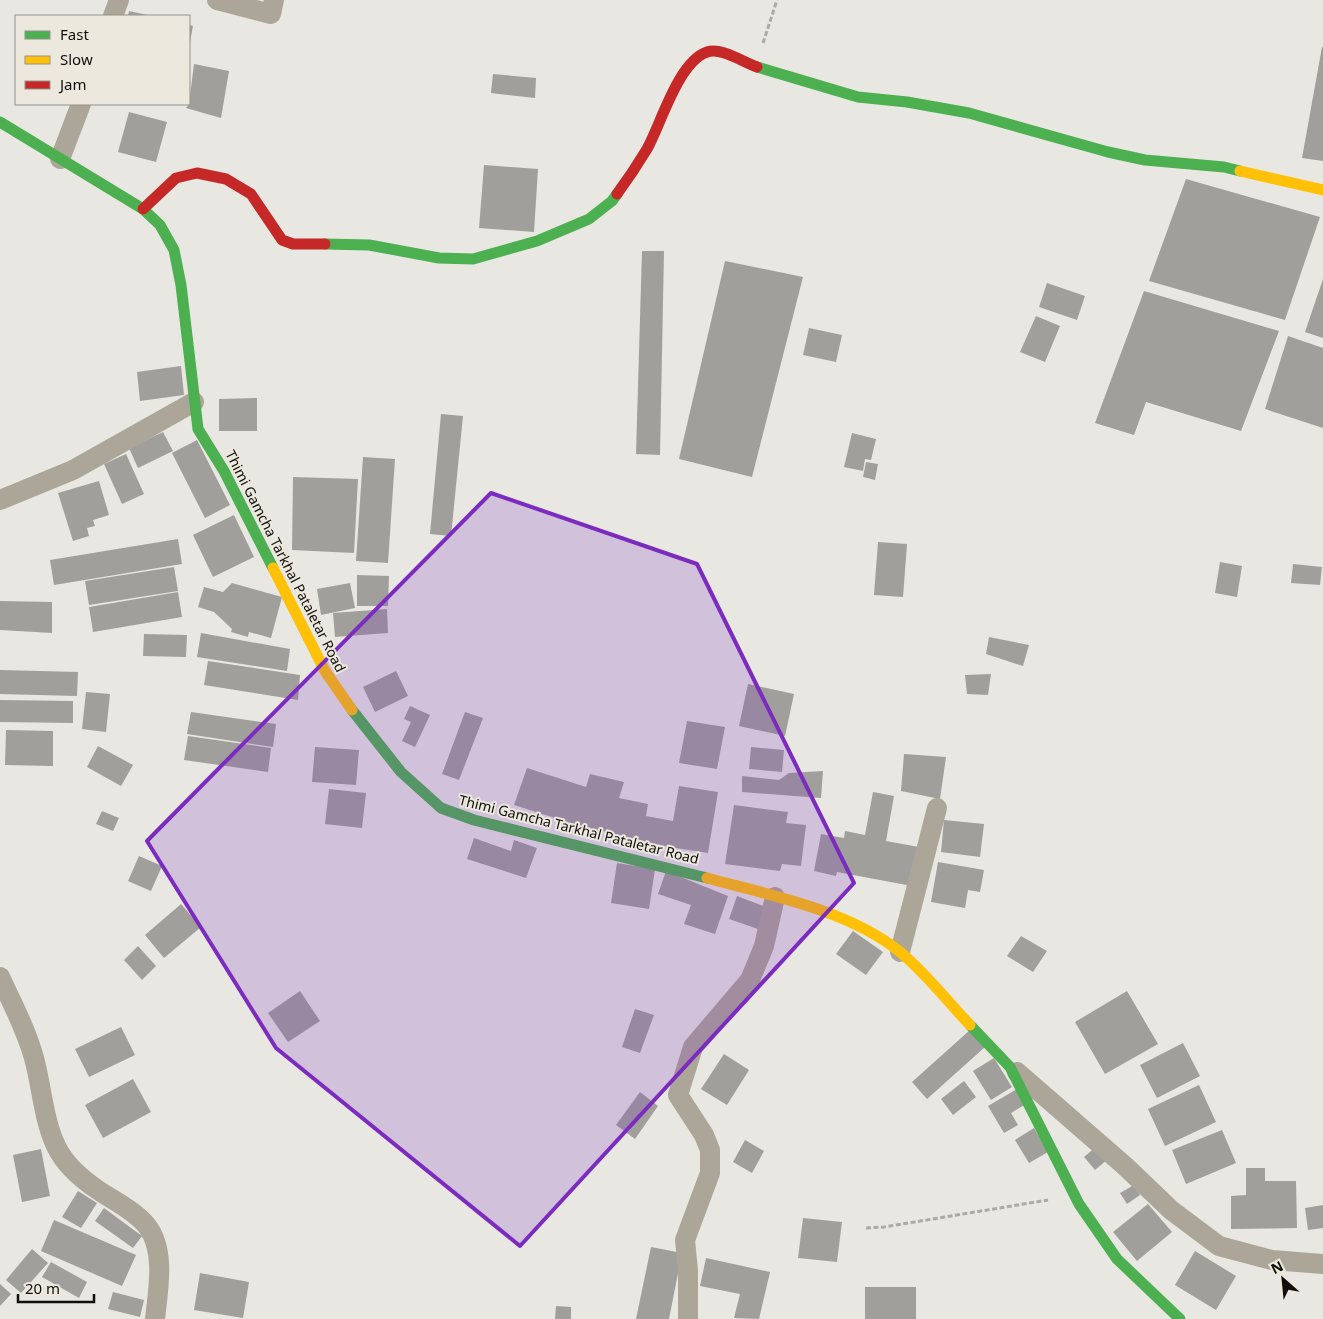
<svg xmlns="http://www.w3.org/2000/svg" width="1323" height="1319" font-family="'Noto Sans',sans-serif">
<rect width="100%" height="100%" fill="#e8e7e2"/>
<g fill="#a09f9b">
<polygon points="129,11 147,15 147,16 128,16"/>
<polygon points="189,25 193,26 190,42 189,41"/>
<polygon points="1322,47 1323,47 1323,161 1302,158"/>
<polygon points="194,64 229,71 221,118 186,108 189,104"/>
<polygon points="493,74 536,78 535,98 491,93"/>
<polygon points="129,112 167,122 156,162 118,152"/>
<polygon points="484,165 538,169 534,232 479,228"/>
<polygon points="1186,179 1320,217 1285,320 1149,281"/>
<polygon points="642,251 664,251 660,455 636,454"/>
<polygon points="725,261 803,277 752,477 679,459"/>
<polygon points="1323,279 1323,338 1305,332"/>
<polygon points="1047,283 1085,296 1077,320 1039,307"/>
<polygon points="1144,291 1279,331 1241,431 1146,402 1134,435 1095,423"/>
<polygon points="1036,316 1060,326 1045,362 1020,352"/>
<polygon points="809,328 842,335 836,362 803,355"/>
<polygon points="1288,336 1323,348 1323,428 1265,409"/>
<polygon points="181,366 184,395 140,401 137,372"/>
<polygon points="257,398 257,431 219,431 219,399"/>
<polygon points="441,414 463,416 451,536 430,534"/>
<polygon points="163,432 173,451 138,468 129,448"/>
<polygon points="852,433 876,439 871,460 865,459 863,471 844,467"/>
<polygon points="197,440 230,505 205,518 172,453"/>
<polygon points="126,454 144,494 122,504 104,464"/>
<polygon points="363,457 395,459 388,563 356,561"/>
<polygon points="866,462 878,464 875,480 863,477"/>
<polygon points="293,477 358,479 354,553 292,550"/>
<polygon points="99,481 109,515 93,520 95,526 87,528 89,536 73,541 58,493"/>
<polygon points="234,515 254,557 213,577 193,535"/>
<polygon points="178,539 182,564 54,585 50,560"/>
<polygon points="878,542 907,544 903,597 874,595"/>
<polygon points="1220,562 1242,566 1237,597 1215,593"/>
<polygon points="1293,564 1322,567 1320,585 1291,583"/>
<polygon points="174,567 178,591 89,605 85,581"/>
<polygon points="357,575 389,576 388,606 357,606"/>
<polygon points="232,583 282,597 271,638 249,632 248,637 231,632 232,629 214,612 198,607 204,587 223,592"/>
<polygon points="350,583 355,608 321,615 317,589"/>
<polygon points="178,592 182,617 93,632 89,607"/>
<polygon points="0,601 52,602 52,633 0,630"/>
<polygon points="387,609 388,633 335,637 333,613"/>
<polygon points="201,633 290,649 287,671 197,657"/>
<polygon points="144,634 187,635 186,657 143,656"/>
<polygon points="989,637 1029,645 1023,666 986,654"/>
<polygon points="208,661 300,675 298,700 204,685"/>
<polygon points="0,670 78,672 77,696 0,694"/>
<polygon points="396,671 408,696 375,712 363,687"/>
<polygon points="991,674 988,695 967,694 965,675"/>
<polygon points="748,684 794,694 785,736 739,726"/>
<polygon points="86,692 110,694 106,732 82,729"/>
<polygon points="0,700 73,701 73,723 0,722"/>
<polygon points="410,706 430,715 415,747 402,741 411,722 404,719"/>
<polygon points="191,712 276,724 273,747 187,734"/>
<polygon points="465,712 483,718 459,780 442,774"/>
<polygon points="687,721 725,727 717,769 679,763"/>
<polygon points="6,730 53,731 53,766 5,765"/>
<polygon points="188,736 271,748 268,772 184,760"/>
<polygon points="98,746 133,765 121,786 87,767"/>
<polygon points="315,747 359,750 356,785 312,782"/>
<polygon points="751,747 784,750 782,772 749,769"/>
<polygon points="904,754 946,757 940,799 901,791"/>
<polygon points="527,768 586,787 590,774 624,782 619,798 648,804 646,816 673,821 679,786 718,792 708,853 669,847 574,824 514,805"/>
<polygon points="823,771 821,798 742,792 742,776 779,780 789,773"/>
<polygon points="329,789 366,793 362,828 325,824"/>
<polygon points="873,792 894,796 886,841 919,847 912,886 837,872 836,876 814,871 821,834 844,838 845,831 865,835"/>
<polygon points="734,805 788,812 786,823 806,825 801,866 782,864 780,871 725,864"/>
<polygon points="102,811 119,818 113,831 96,824"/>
<polygon points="944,820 984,824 980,857 941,852"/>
<polygon points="474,838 511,851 514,840 537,848 526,878 467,859"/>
<polygon points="139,856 162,866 151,891 128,881"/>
<polygon points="938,862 984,870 980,892 968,890 965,908 931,902"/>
<polygon points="617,863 655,869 649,909 611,903"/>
<polygon points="666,871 728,896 715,934 684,924 691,905 658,894"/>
<polygon points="737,896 769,908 761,930 729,919"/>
<polygon points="181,904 201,927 164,958 145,935"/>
<polygon points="853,931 883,952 866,975 836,954"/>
<polygon points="1021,936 1047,951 1033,972 1007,956"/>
<polygon points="138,946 156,966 142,980 124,960"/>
<polygon points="300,991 320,1021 288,1042 268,1013"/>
<polygon points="1127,991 1158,1044 1105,1074 1075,1022"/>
<polygon points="635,1009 654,1015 640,1053 622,1047"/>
<polygon points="121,1027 135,1055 89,1077 75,1049"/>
<polygon points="970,1030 985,1047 927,1099 912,1082"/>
<polygon points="1183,1043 1200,1076 1157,1098 1140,1065"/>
<polygon points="724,1054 749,1070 727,1105 701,1089"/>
<polygon points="994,1058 1012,1087 991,1100 973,1071"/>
<polygon points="133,1079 151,1112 103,1138 85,1105"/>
<polygon points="964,1081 976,1097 953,1115 941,1099"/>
<polygon points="1199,1085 1216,1122 1165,1146 1148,1109"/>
<polygon points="1017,1089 1026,1104 1011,1113 1018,1125 1004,1133 988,1106"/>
<polygon points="640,1092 658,1106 635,1139 616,1125"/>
<polygon points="1034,1128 1048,1152 1029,1163 1015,1140"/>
<polygon points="1222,1130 1236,1163 1186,1184 1172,1150"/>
<polygon points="745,1140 764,1151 752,1173 733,1162"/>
<polygon points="1097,1146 1108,1159 1095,1170 1084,1157"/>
<polygon points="41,1149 50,1196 22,1202 13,1155"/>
<polygon points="1246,1168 1265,1168 1265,1181 1296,1181 1297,1228 1231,1229 1231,1196 1246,1195"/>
<polygon points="1134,1185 1140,1195 1127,1204 1120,1193"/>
<polygon points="78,1191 97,1203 81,1228 62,1217"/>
<polygon points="1148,1204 1172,1232 1137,1261 1113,1232"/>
<polygon points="1323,1205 1323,1228 1308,1230 1305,1208"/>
<polygon points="104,1208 142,1236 133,1248 95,1221"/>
<polygon points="803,1218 842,1222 837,1262 798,1258"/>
<polygon points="54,1220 136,1255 122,1286 41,1251"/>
<polygon points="651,1247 682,1253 669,1319 636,1319"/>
<polygon points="32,1249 48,1263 21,1293 6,1280"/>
<polygon points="1195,1251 1236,1276 1216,1310 1175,1285"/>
<polygon points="706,1258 770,1272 759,1319 734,1318 740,1294 700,1286"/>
<polygon points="51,1262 87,1282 79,1298 42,1277"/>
<polygon points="200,1273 249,1282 243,1318 194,1310"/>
<polygon points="0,1284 11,1294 0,1306"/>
<rect x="865" y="1287" width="51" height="32"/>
<polygon points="113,1292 144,1300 140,1317 108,1309"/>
<polygon points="556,1306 571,1307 571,1319 555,1319"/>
</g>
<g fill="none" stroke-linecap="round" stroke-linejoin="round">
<g stroke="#acaaa1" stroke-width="3" stroke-dasharray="5 2.5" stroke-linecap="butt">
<polyline points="763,43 777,0"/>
<polyline points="866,1228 884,1227 1048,1200"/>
</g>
<g stroke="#aba698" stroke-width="20">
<polyline points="217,0 271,14 274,0"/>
<polyline points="113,16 119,0"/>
<polyline points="60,159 81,104"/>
<polyline points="0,500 73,470 194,402"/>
<polyline points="900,952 937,808"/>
<path d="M0,977C12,1003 26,1029 34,1058C42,1087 43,1118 56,1146C65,1165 80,1178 98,1190C114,1201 135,1211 147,1226C166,1250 158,1291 155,1319"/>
<polyline points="1017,1072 1125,1166 1171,1210 1219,1246 1272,1260 1323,1264"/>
<polyline points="688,1319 688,1271 685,1240 710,1173 710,1150 704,1135 678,1095 693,1047 750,980 764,946 775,897"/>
</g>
<g stroke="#4caf50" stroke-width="11">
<polyline points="757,67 858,97 907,102 969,113 1108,152 1145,160 1224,167 1240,171"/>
<polyline points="0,122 143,209 160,225 174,250 181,285 198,429 224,471 273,568"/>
<polyline points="325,244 369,245 439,258 473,259 537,241 589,219 612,201 617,194"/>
<polyline points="352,710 401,772 441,808 474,820 707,878"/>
<polyline points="970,1025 1010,1067 1079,1204 1117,1259 1180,1319"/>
</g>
<g stroke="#ffc107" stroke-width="11">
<polyline points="1240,171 1323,190"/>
<polyline points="273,568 325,671 352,710"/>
<path d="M707,878C769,895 848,910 899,951C925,972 947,1001 970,1025"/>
</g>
<g stroke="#c62828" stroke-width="11">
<path d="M617,194C628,179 638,164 647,149C661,124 678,62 707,52C721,47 743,62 757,67"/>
<polyline points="143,209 176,178 197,173 226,179 251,194 282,240 293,244 325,244"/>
</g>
</g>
<path fill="#7b2cbf" fill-opacity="0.2" stroke="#7b2cbf" stroke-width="4" stroke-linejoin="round" d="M491,493L697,564L854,883L520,1246L276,1048L147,841Z"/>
<g text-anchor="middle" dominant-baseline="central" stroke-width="4" stroke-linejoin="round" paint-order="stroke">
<g font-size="14" fill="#0f0e0a" stroke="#ece8de">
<text transform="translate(286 561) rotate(63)">Thimi Gamcha Tarkhal Pataletar Road</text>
<text transform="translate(579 829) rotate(14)">Thimi Gamcha Tarkhal Pataletar Road</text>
</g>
</g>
<rect x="15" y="15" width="175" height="90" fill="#ece8de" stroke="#949189"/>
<rect x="25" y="31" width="25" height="8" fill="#4caf50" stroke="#949189"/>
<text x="60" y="40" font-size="15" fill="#0f0e0a">Fast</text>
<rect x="25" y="56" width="25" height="8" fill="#ffc107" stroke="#949189"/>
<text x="60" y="65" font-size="15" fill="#0f0e0a">Slow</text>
<rect x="25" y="81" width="25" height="8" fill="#c62828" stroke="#949189"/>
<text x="60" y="90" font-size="15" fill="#0f0e0a">Jam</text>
<g transform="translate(1283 1279) rotate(333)" stroke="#ece8de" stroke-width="4" paint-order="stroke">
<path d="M0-4L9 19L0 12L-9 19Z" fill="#0f0e0a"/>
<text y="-8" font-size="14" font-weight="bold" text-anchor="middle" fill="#0f0e0a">N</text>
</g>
<path d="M18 1294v8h76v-8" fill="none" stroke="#0f0e0a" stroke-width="2.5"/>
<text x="25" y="1294" font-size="15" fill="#0f0e0a" stroke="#ece8de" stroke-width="4" paint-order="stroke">20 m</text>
</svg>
